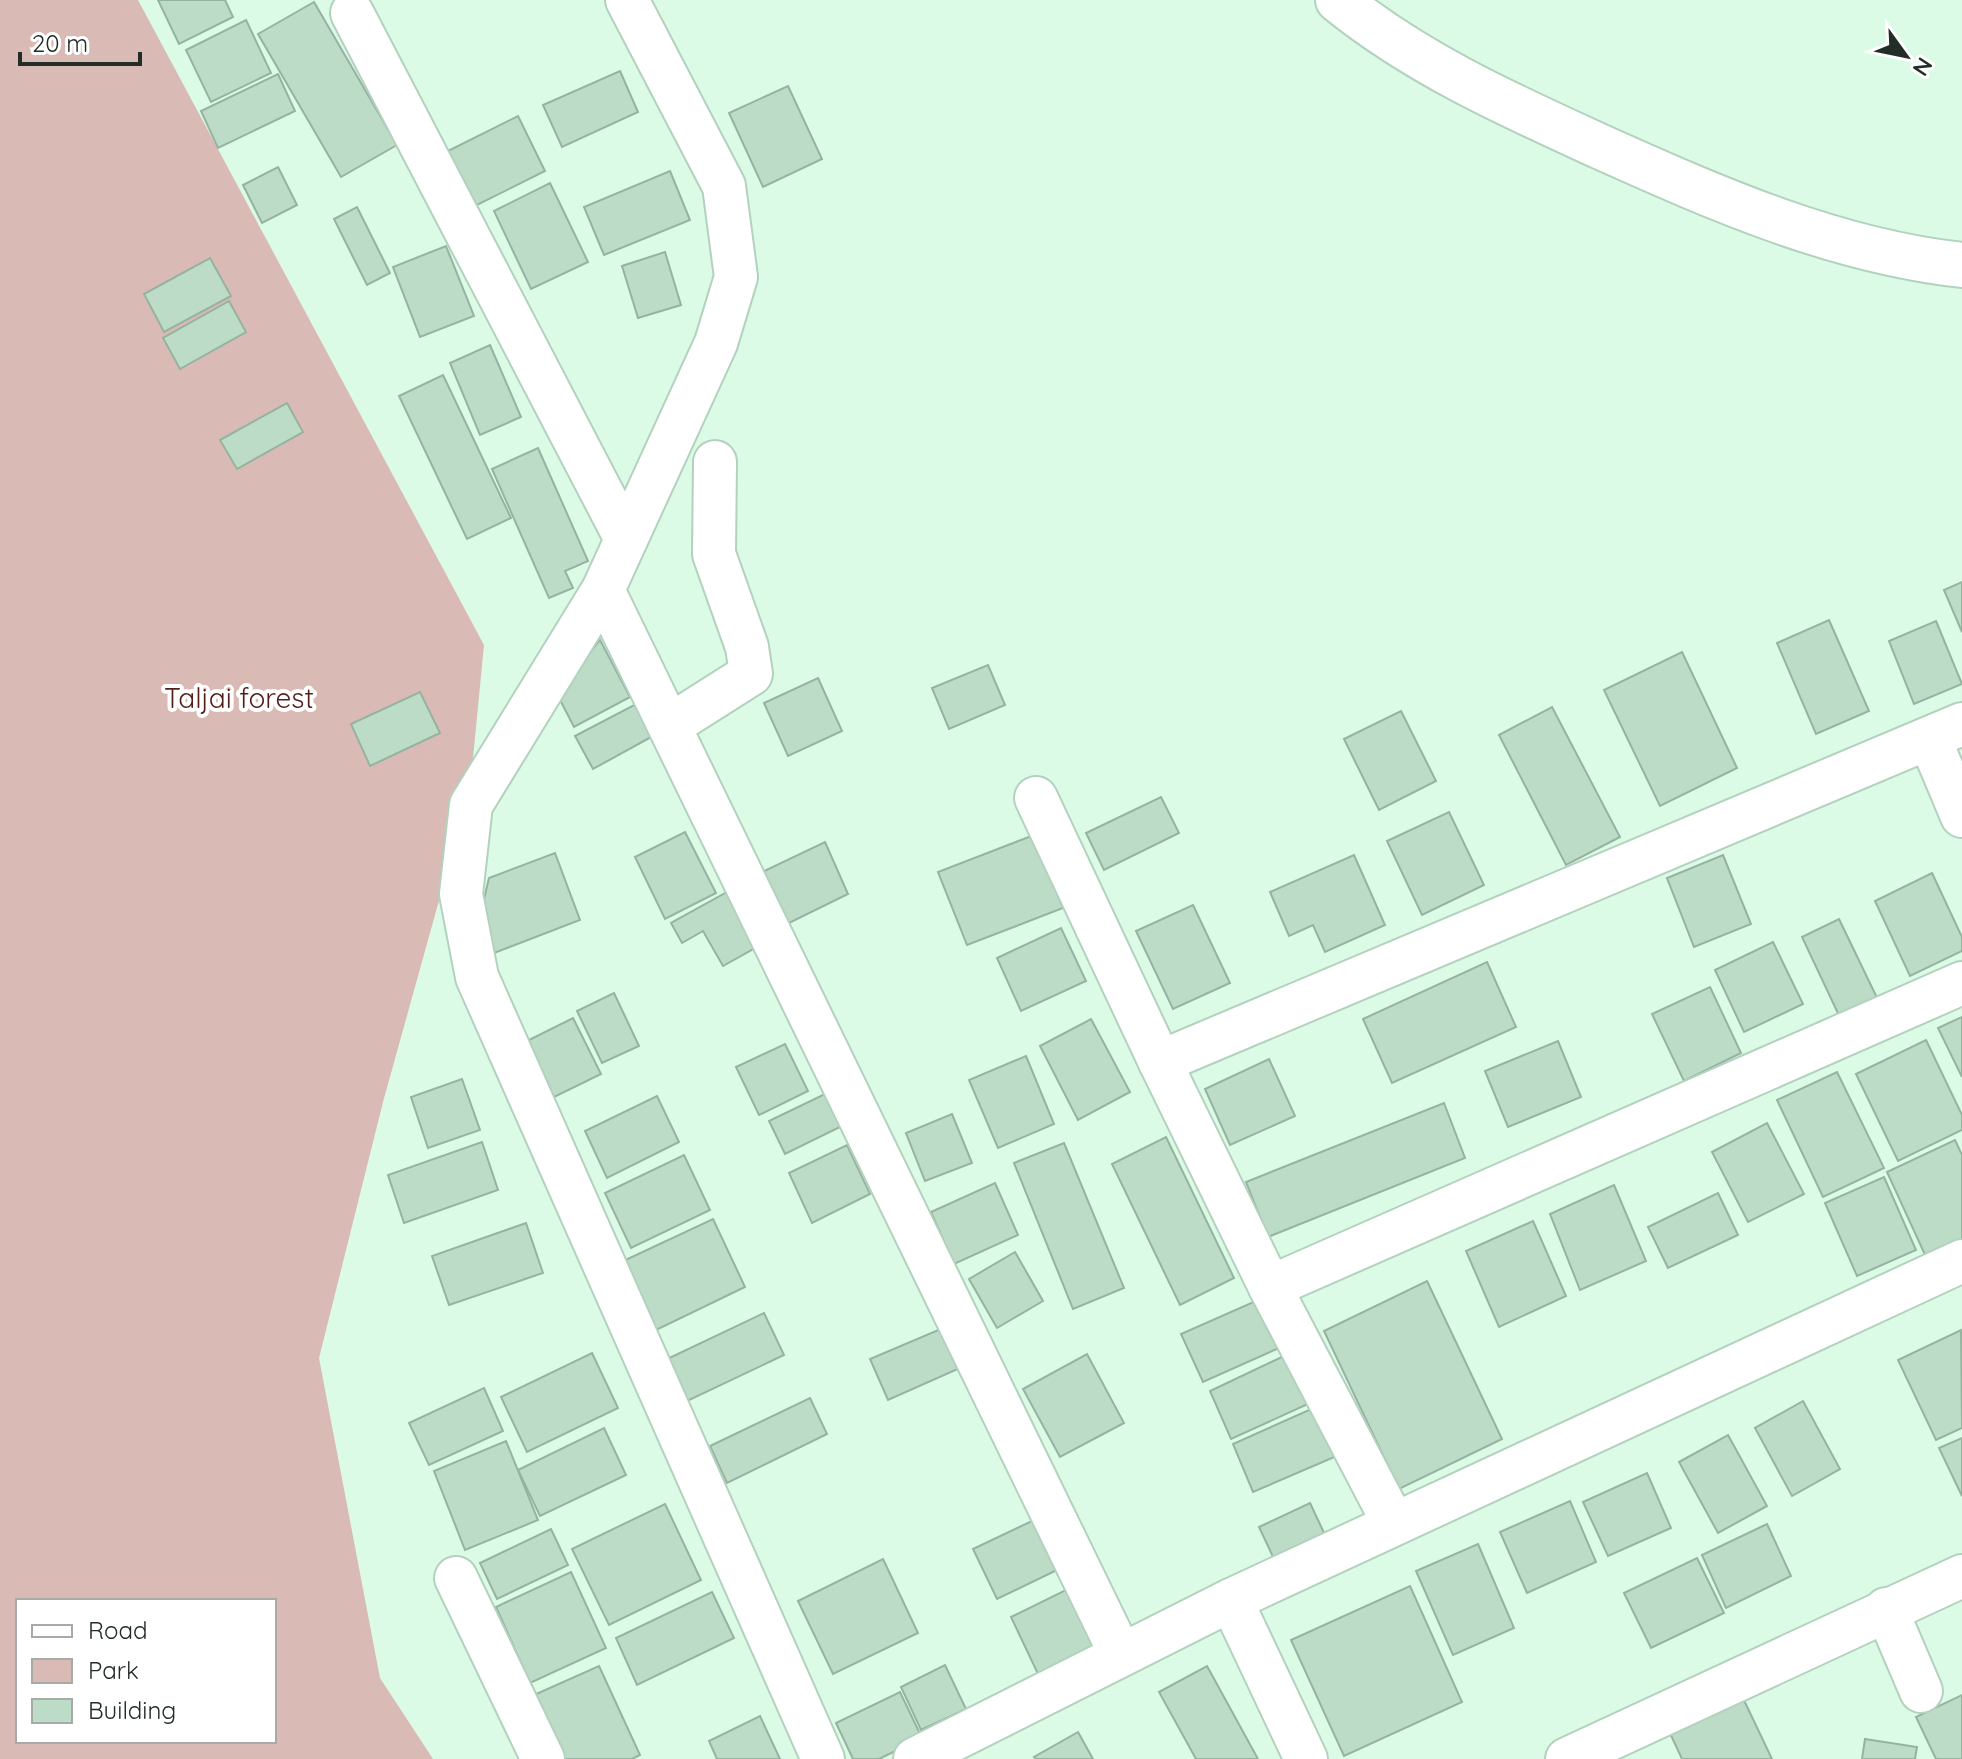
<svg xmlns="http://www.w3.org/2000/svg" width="1962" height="1759" font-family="Quicksand,sans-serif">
<rect width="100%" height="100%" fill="#dbfbe6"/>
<path fill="#dabab5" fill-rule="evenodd" d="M0,0H138L484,645L470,789L383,1102L319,1358L380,1678L433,1759H0ZM18,1601H274V1741H18Z"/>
<g fill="#bcdcc7" stroke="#95b3a0" stroke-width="2">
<polygon points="158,0 225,0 233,17 179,44"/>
<polygon points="314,2 397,145 341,177 258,34"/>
<polygon points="246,20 271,73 211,102 186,50"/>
<polygon points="620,71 638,112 562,147 543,105"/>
<polygon points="278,74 295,111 218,148 201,111"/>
<polygon points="788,86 822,159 763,187 729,113"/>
<polygon points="518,116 545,171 473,207 446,152"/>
<polygon points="278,167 297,205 262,223 243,185"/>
<polygon points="670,171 690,220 604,255 584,207"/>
<polygon points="550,183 588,262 531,289 494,211"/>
<polygon points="357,207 390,273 367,285 334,219"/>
<polygon points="446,246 474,316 420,337 393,267"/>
<polygon points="665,252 681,305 638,318 622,266"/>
<polygon points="210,258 231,296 164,332 144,294"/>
<polygon points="229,301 246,332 180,369 163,338"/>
<polygon points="490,345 521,417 480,435 450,363"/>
<polygon points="443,375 511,518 467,539 399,396"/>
<polygon points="287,403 303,432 237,469 220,440"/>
<polygon points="538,448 588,561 565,571 573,588 549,598 492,469"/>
<polygon points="1962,582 1962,632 1944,590"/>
<polygon points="1829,620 1869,711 1816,734 1777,643"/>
<polygon points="1936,621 1962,684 1914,704 1889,641"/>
<polygon points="600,640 630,697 574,727 557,694"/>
<polygon points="1682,652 1737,768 1660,806 1604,690"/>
<polygon points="988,665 1005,705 949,729 932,688"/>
<polygon points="818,678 842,731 788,756 764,703"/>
<polygon points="420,692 440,733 370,766 351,724"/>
<polygon points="636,704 653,736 593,769 575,736"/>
<polygon points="1552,707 1620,837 1566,865 1499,735"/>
<polygon points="1401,711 1436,781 1379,810 1344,739"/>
<polygon points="1161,797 1179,833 1104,870 1086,833"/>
<polygon points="1449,812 1484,885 1422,915 1387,841"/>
<polygon points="685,832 716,893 665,919 635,857"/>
<polygon points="1034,835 1063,908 967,945 938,872"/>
<polygon points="825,842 848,894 785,925 760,873"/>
<polygon points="555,853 580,920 494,953 480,916 489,878"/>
<polygon points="1354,855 1385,925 1325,952 1313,925 1289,936 1270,892"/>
<polygon points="1723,855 1751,924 1694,947 1667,878"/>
<polygon points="1932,873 1962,937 1962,951 1910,976 1875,901"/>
<polygon points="736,887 766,942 723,966 703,931 682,943 671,923"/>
<polygon points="1193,905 1230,983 1173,1009 1136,931"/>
<polygon points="1839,919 1881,1006 1843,1024 1802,937"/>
<polygon points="1061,928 1086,981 1021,1011 997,958"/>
<polygon points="1773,942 1803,1004 1744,1032 1715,970"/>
<polygon points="1487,962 1516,1027 1392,1083 1363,1019"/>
<polygon points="1710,987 1741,1053 1684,1081 1652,1014"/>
<polygon points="614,993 639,1046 602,1063 577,1011"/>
<polygon points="1962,1017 1962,1077 1938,1028"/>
<polygon points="573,1018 601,1074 546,1101 519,1045"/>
<polygon points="1091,1019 1130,1092 1078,1120 1040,1046"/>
<polygon points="1926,1040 1962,1115 1962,1130 1898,1161 1856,1074"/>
<polygon points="1558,1041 1581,1097 1508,1127 1485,1071"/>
<polygon points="785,1044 808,1091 759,1115 736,1067"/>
<polygon points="1026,1056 1054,1124 998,1148 969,1080"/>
<polygon points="1269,1059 1295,1116 1230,1145 1205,1089"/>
<polygon points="1837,1072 1884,1168 1823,1197 1777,1100"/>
<polygon points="462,1079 480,1130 428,1148 411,1097"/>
<polygon points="829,1092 844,1125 785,1154 769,1121"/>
<polygon points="657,1096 679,1142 607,1178 585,1131"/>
<polygon points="1444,1103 1465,1158 1268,1237 1246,1182"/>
<polygon points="952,1114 972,1163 925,1181 906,1133"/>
<polygon points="1767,1123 1804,1194 1748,1222 1712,1152"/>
<polygon points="1166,1137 1234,1278 1180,1305 1112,1164"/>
<polygon points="1955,1140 1962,1155 1962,1241 1926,1257 1887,1172"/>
<polygon points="482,1142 498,1190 404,1223 388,1175"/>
<polygon points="1064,1143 1124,1288 1073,1309 1014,1163"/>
<polygon points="847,1145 870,1194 812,1223 789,1173"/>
<polygon points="684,1155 710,1210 631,1248 605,1193"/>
<polygon points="1884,1177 1916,1250 1857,1276 1825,1203"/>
<polygon points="995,1183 1018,1235 954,1264 931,1212"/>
<polygon points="1614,1185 1646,1261 1580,1290 1550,1214"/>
<polygon points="1718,1193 1738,1235 1668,1268 1648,1227"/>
<polygon points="713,1219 745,1287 652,1332 619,1263"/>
<polygon points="1533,1221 1566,1296 1499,1327 1466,1251"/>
<polygon points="526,1223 543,1273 449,1305 432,1256"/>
<polygon points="1015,1252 1043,1301 997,1328 969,1279"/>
<polygon points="1427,1281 1502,1439 1399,1489 1324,1331"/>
<polygon points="1258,1300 1279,1348 1203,1382 1181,1334"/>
<polygon points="764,1313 784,1355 683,1403 663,1361"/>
<polygon points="943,1328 960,1368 888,1400 870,1359"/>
<polygon points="1961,1330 1962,1428 1936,1440 1898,1360"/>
<polygon points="592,1353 618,1408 527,1452 501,1397"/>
<polygon points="1087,1354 1124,1423 1060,1457 1023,1389"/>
<polygon points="1288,1354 1310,1403 1231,1439 1210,1391"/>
<polygon points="484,1388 503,1431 429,1465 409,1423"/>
<polygon points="810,1398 827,1434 727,1483 710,1446"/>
<polygon points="1803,1401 1840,1469 1792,1496 1755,1428"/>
<polygon points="1318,1406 1339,1455 1253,1492 1233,1444"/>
<polygon points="604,1428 626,1475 540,1516 518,1470"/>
<polygon points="1728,1435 1767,1506 1718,1533 1679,1462"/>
<polygon points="1962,1438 1962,1496 1939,1448"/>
<polygon points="506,1441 538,1520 465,1550 434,1471"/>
<polygon points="1647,1473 1671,1528 1608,1556 1583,1502"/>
<polygon points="1570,1501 1596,1562 1527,1593 1500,1532"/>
<polygon points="1310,1503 1326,1537 1275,1561 1259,1527"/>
<polygon points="665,1504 701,1580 609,1625 572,1549"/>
<polygon points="1034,1520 1057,1570 997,1599 973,1549"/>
<polygon points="1767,1524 1791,1576 1726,1608 1702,1555"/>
<polygon points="551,1529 568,1565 497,1599 480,1563"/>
<polygon points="1478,1544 1514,1628 1453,1655 1416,1571"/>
<polygon points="1697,1558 1724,1613 1651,1648 1624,1593"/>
<polygon points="883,1559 918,1633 833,1674 798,1601"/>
<polygon points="571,1572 606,1648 530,1683 496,1607"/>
<polygon points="1410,1586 1462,1702 1344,1756 1291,1640"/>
<polygon points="1072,1587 1099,1645 1038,1674 1011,1617"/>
<polygon points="712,1592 734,1638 637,1685 616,1638"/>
<polygon points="945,1665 966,1709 921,1730 901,1687"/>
<polygon points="599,1666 640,1755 632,1759 552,1759 525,1699"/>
<polygon points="1207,1666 1258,1759 1196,1759 1159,1692"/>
<polygon points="900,1692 922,1738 879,1759 853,1759 836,1723"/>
<polygon points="1741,1694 1772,1759 1682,1759 1668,1729"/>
<polygon points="1962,1695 1962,1759 1936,1759 1916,1717"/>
<polygon points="760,1716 780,1759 717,1759 709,1741"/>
<polygon points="1078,1732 1093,1759 1036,1759 1034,1757"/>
<polygon points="1865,1739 1917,1747 1915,1759 1862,1759"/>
</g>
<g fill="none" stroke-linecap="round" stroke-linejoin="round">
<defs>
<g id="street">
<polyline points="627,0 724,186 736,277 716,343 603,590 471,805 461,894 477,977 823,1759"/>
<polyline points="352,13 626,539"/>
<polyline points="603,590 1120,1653"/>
<polyline points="669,726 751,674 747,647 714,554 715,462"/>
<polyline points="1930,740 1962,816"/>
<polyline points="1036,798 1160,1062 1962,724"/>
<polyline points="1160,1062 1270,1287 1394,1524"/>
<polyline points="1270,1287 1962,983"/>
<polyline points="456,1578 543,1759"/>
<polyline points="1231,1600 1306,1759"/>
<polyline points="1886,1609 1921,1691"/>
<polyline points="915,1759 1231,1600 1962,1261"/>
<polyline points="1567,1759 1962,1576"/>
</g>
<path id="secondary" d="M1338,0C1417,64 1509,105 1601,147C1717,199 1835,251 1962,265"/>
</defs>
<use href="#street" stroke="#b3d2be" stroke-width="46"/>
<use href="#secondary" stroke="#b3d2be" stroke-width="48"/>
<use href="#street" stroke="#fff" stroke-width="42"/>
<use href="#secondary" stroke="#fff" stroke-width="44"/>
</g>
<g text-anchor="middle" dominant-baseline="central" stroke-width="8" stroke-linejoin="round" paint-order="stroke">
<g font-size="28" fill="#531e19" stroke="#fff">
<text x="239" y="697">Taljai forest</text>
</g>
</g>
<rect x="16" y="1599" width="260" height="144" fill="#ffffff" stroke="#a6aba8" stroke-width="2"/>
<rect x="32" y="1625" width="40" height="12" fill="#ffffff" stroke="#a6aba8" stroke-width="2"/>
<text x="88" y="1639" font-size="24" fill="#212d26">Road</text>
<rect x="32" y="1659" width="40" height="24" fill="#dabab5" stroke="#a6aba8" stroke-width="2"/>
<text x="88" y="1679" font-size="24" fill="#212d26">Park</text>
<rect x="32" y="1699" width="40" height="24" fill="#bcdcc7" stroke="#a6aba8" stroke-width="2"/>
<text x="88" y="1719" font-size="24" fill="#212d26">Building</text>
<g transform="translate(1906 56) rotate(123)" stroke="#ffffff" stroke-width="6" paint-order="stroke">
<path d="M0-6L14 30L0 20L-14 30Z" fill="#212d26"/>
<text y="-12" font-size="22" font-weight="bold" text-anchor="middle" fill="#212d26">N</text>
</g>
<path d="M20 52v12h120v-12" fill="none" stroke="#212d26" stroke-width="4"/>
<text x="32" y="52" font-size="24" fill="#212d26" stroke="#ffffff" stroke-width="6" paint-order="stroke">20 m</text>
</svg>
